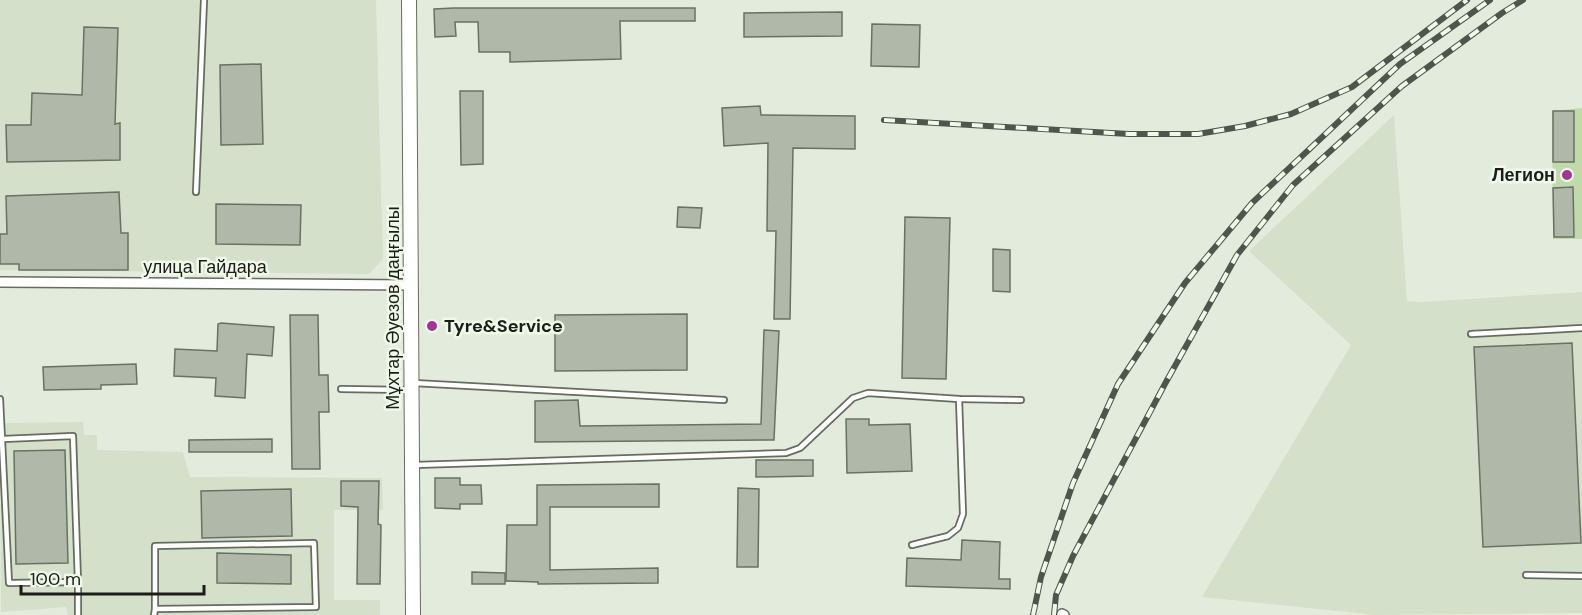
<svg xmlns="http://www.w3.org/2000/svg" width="1582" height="615" font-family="'DM Sans',sans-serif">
<rect width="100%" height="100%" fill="#e3ecdc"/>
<g fill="#d4e0ca">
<polygon points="0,0 376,0 383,259 369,274 0,270"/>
<polygon points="1394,115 1407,301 1421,302 1582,292 1582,613 1376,615 1202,597 1351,345 1249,251"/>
<polygon points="83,422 84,435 97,435 97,450 183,452 190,477 382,478 383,510 334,510 334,600 380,600 380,615 68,615 66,607 1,612 0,423"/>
</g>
<polygon fill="#c1daac" points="1582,108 1582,239 1553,239 1552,111"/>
<g fill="#b0b8a9" stroke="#697163" stroke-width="1.5">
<polygon points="454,8 695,8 695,21 620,21 621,59 510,62 510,52 479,52 478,22 455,22 456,36 435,37 434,9"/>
<polygon points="842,12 842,36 744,37 744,13"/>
<polygon points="872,24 920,25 919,67 871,66"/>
<polygon points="84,27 118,28 115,124 120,123 120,160 7,162 6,125 31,125 32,93 82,95"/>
<polygon points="261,64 263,144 221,145 220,65"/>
<polygon points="460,91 483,91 483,164 461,165"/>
<polygon points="760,106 761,115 855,116 855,149 793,148 790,319 774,319 776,231 767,231 768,143 724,146 722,108"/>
<rect x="1553" y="111" width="21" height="51"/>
<polygon points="1573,187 1574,237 1554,237 1553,188"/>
<polygon points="119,192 121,233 128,233 128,270 19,270 19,264 0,264 0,234 7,234 6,196"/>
<polygon points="216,204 301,205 300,245 216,244"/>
<polygon points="678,207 702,208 700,228 677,227"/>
<polygon points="905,217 950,218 946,379 902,378"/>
<polygon points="993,249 1010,250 1010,292 993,291"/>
<polygon points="687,314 687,370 555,371 555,315"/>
<polygon points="290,315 318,315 319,375 328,375 329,412 319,412 320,469 292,469"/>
<polygon points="221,323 274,327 272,356 247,354 245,398 215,396 216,378 174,376 175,349 217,351 218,324"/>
<polygon points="764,330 779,331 774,440 535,442 535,401 578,400 580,426 761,424"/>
<polygon points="1572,343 1581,543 1483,547 1474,347"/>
<polygon points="136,364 137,384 101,385 101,389 44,390 43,367"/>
<polygon points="846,419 869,419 869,425 910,424 912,471 847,473"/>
<polygon points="272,439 272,452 189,452 189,440"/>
<polygon points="65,450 68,563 16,564 14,451"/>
<polygon points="756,460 813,460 813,476 756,477"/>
<polygon points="435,478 460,478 460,485 481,485 482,504 460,504 460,509 435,508"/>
<polygon points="341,481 379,481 378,524 381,525 380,584 357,584 358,507 341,506"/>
<polygon points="659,484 659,507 550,507 550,570 658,568 658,583 538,584 538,582 506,581 507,525 537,525 537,485"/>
<polygon points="738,488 759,489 758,567 737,567"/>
<polygon points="291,489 292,536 202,538 201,491"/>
<polygon points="962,540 1000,542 999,579 1010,579 1010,589 906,586 907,558 961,560"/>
<polygon points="217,553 291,555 291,584 217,583"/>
<polygon points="472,572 505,573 505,584 472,584"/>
</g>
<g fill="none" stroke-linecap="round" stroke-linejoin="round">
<defs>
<g id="lane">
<polyline points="196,192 204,0"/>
<polyline points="1471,334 1582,328"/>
<polyline points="414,383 724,400"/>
<polyline points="341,389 408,390"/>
<polyline points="0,399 9,583 78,582 78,615"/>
<polyline points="3,439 73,436 78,582"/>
<polyline points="415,465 786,453 800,448 853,398 868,393 959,399 1021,400"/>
<polyline points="912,545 948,536 958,528 963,514 959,399"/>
<polyline points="1526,575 1582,576"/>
<polyline points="154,615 155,609 316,607 314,543 155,546 155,609"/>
</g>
<g id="street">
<polyline points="0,282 410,285"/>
<polyline points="1062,614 1064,615"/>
</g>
<polyline id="secondary" points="409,0 413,615"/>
</defs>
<use href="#lane" stroke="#666d60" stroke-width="8"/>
<use href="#street" stroke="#666d60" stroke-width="12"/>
<use href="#secondary" stroke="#666d60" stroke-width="16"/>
<use href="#lane" stroke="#fff" stroke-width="4.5"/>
<use href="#street" stroke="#fff" stroke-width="9"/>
<use href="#secondary" stroke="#fff" stroke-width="14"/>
<defs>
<g id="rail">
<polyline points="884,120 1129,134 1198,134 1245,126 1291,114 1352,87 1467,0"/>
<polyline points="1033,615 1041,577 1073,483 1118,384 1185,283 1252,203 1400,64 1490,0"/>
<polyline points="1054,615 1056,595 1073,556 1166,382 1237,255 1293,185 1402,86 1502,13 1523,0"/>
</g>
</defs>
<use href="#rail" stroke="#4f544c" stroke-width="6"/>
<use href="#rail" stroke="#f0f9e9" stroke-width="4" stroke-dasharray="11" stroke-linecap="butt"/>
</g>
<g fill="#a13596" stroke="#f0f9e9" stroke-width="2">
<circle cx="1567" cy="175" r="6"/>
<circle cx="432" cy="326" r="6"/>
</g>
<g text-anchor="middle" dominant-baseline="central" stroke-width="5" stroke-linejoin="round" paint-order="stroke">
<g font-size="18" font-weight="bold" fill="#1a1d18" stroke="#f0f9e9" text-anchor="end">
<text x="1555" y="175">Легион</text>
<text x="444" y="326" text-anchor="start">Tyre&amp;Service</text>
</g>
<g font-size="18" fill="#1a1d18" stroke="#f0f9e9">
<text x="205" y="267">улица Гайдара</text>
<text transform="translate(393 308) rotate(-90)">Мұхтар Әуезов даңғылы</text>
</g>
</g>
<path d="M21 585v9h183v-9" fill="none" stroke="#1a1d18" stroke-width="3"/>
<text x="30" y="585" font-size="18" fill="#1a1d18" stroke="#f0f9e9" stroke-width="4.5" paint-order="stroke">100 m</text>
</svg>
